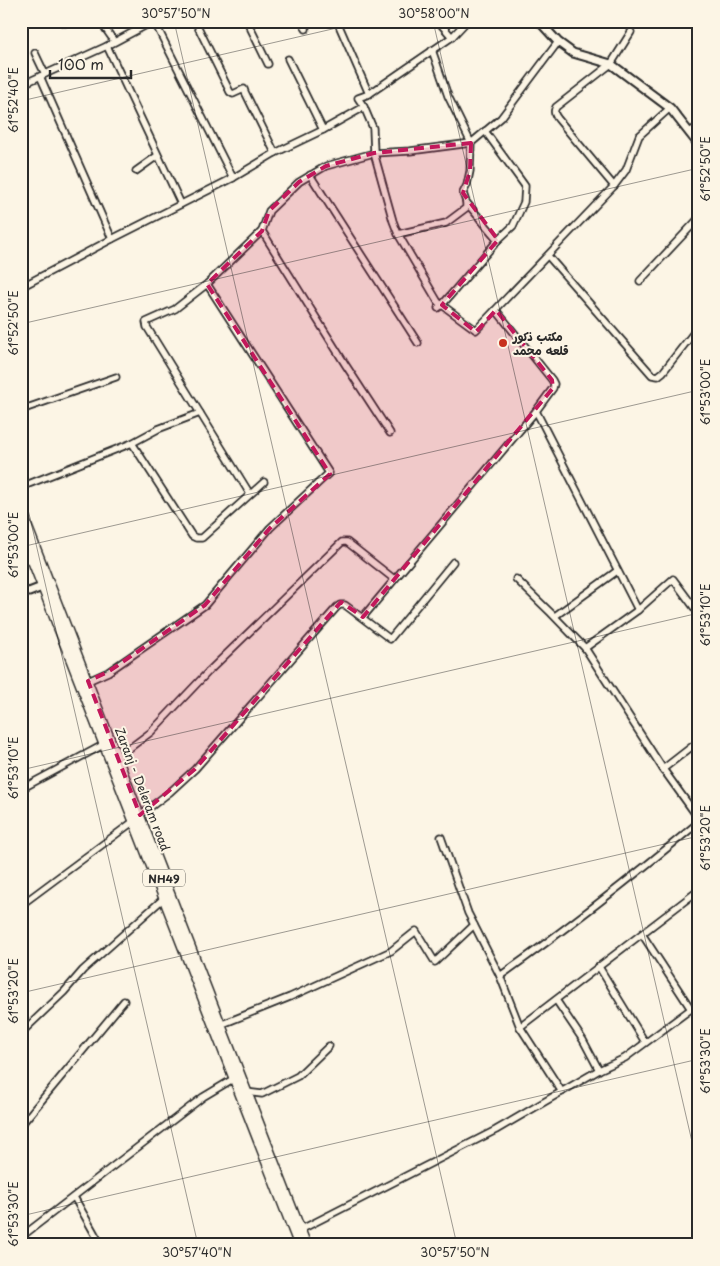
<svg xmlns="http://www.w3.org/2000/svg" width="720" height="1266" font-family="'Playpen Sans','Playpen Sans Arabic',sans-serif">
<rect width="100%" height="100%" fill="#fcf5e5"/>
<filter id="ink" filterUnits="userSpaceOnUse"><feTurbulence type="fractalNoise" baseFrequency=".02" numOctaves="2"/><feDisplacementMap in="SourceGraphic" scale="10" xChannelSelector="R" yChannelSelector="G"/><feConvolveMatrix kernelMatrix="1 2 1 2 8 2 1 2 1" color-interpolation-filters="sRGB"/></filter>
<g filter="url(#ink)">
<g fill="none" stroke-linecap="round" stroke-linejoin="round">
<defs>
<g id="minor">
<polyline points="62,21 65,23 69,21"/>
<polyline points="100,21 114,41"/>
<polyline points="154,21 233,178"/>
<polyline points="195,21 230,92 233,94 244,89 245,92 275,153"/>
<polyline points="247,21 268,64"/>
<polyline points="302,21 306,29"/>
<polyline points="337,21 369,94 358,98 364,107"/>
<polyline points="438,21 452,37"/>
<polyline points="107,46 181,204"/>
<polyline points="35,53 45,74"/>
<polyline points="288,59 323,130"/>
<polyline points="40,76 112,239"/>
<polyline points="21,85 107,46 154,21"/>
<polyline points="369,94 452,37 467,21"/>
<polyline points="689,132 699,126"/>
<polyline points="136,171 157,156"/>
<polyline points="310,175 418,343"/>
<path d="M614,186L558,119C555,115 553,112 556,107L611,64L631,32"/>
<polyline points="466,202 498,240"/>
<polyline points="262,231 345,364 390,433"/>
<polyline points="398,234 446,223 466,208 466,202 463,193 467,185 470,171 471,143 448,96 432,50"/>
<polyline points="548,256 652,375 658,376 663,372 699,326"/>
<polyline points="640,281 699,218"/>
<polyline points="21,287 112,239 233,178 275,153 323,130 364,107 373,128 374,153 393,221 398,234 438,302 476,330 614,186 626,170 639,136 670,108"/>
<polyline points="438,308 442,305 498,240 513,226 524,202 525,186 485,131"/>
<polyline points="21,410 116,377"/>
<polyline points="536,411 638,610"/>
<polyline points="132,443 192,536 196,538 202,538 264,482"/>
<polyline points="21,487 132,443 158,429 200,413"/>
<polyline points="250,494 147,327 146,322 175,309 207,284 262,231 269,211 299,182 326,166 374,153 410,151 471,143 501,118 558,42"/>
<polyline points="516,579 551,613 585,648 663,769 699,819"/>
<polyline points="555,616 617,571"/>
<polyline points="363,617 536,411 553,388 554,384 552,380 496,310"/>
<polyline points="585,648 638,610 673,579 699,614"/>
<polyline points="88,681 108,672 205,605 270,528 329,473 207,284"/>
<polyline points="115,759 151,732 208,672 342,542 347,542 394,579"/>
<polyline points="663,769 699,741"/>
<polyline points="21,789 103,745"/>
<polyline points="140,815 170,792 195,769 337,607 340,605 345,605 390,639 453,562"/>
<path d="M441,837L468,913L500,976C568,928 634,876 699,822"/>
<polyline points="21,905 134,821"/>
<polyline points="642,934 691,1009"/>
<polyline points="599,967 645,1042"/>
<polyline points="500,976 520,1027 562,1092"/>
<polyline points="556,1000 583,1040 599,1070"/>
<polyline points="220,1025 290,997 391,951 416,931 435,962 474,925"/>
<polyline points="520,1027 699,890"/>
<polyline points="21,1033 64,992 83,970 164,898"/>
<polyline points="246,1092 262,1094 298,1076 329,1046"/>
<polyline points="21,1125 124,1001"/>
<polyline points="74,1197 101,1245"/>
<polyline points="300,1230 496,1130 599,1070 625,1058 699,1003"/>
<polyline points="21,1237 203,1097 233,1079"/>
</g>
<g id="tertiary">
<polyline points="539,21 558,42 573,53 611,64 670,108 699,145"/>
<polyline points="21,562 36,555"/>
<polyline points="21,591 29,592 47,585"/>
</g>
<g id="trunk">
<polyline points="21,511 306,1245"/>
<polyline points="21,531 299,1245"/>
</g>
</defs>
<use href="#minor" stroke="#2b2b2b" stroke-width="9"/>
<use href="#tertiary" stroke="#2b2b2b" stroke-width="11"/>
<use href="#trunk" stroke="#2b2b2b" stroke-width="12"/>
<use href="#minor" stroke="#fcf5e5" stroke-width="5.5"/>
<use href="#tertiary" stroke="#fcf5e5" stroke-width="7"/>
<use href="#trunk" stroke="#fcf5e5" stroke-width="9"/>
</g>
</g>
<path fill="#c2185b" fill-opacity="0.2" stroke="#c2185b" stroke-width="4" stroke-dasharray="10 6" stroke-linejoin="round" d="M471,143L470,171L463,193L498,240L442,305L476,332L496,310L552,380L553,388L363,617L341,602L195,769L140,815L88,681L108,672L205,605L270,528L330,474L207,284L262,231L269,211L299,182L326,166L374,153Z"/>
<path fill="none" stroke="#2b2b2b" stroke-width="1" stroke-opacity="0.45" d="M174,21L457,1245M433,21L699,1172M692,21L699,52M21,101L367,21M21,324L699,168M21,479L198,1245M21,547L699,390M21,770L699,613M21,993L699,836M21,1216L699,1059"/>
<circle fill="#c8321e" stroke="#fcf5e5" stroke-width="2" cx="503" cy="343" r="5"/>
<g text-anchor="middle" dominant-baseline="central" stroke-width="4" stroke-linejoin="round" paint-order="stroke">
<rect fill="#fcf5e5" stroke="#6a6863" stroke-width="1" x="143" y="869.5" width="42" height="17" rx="4"/>
<g font-size="11" font-weight="bold" fill="#2b2b2b">
<text x="164" y="878">NH49</text>
</g>
<g font-size="12" font-weight="bold" fill="#2b2b2b" stroke="#fcf5e5" text-anchor="start">
<text x="513" y="336">مکتب ذکور<tspan x="513" dy="14">قلعه محمد</tspan></text>
</g>
<g font-size="12" fill="#2b2b2b" stroke="#fcf5e5">
<text transform="translate(143 789) rotate(69)">Zaranj - Deleram road</text>
</g>
</g>
<rect width="720" height="1266" fill="none" stroke="#fcf5e5" stroke-width="55"/>
<path d="M50 70v8h81v-8" fill="none" stroke="#2b2b2b" stroke-width="2.5"/>
<text x="58" y="70" font-size="15" fill="#2b2b2b" stroke="#fcf5e5" stroke-width="4" paint-order="stroke">100 m</text>
<rect x="28" y="28" width="664" height="1210" fill="none" stroke="#2b2b2b" stroke-width="2"/>
<g font-size="12" text-anchor="middle" fill="#2b2b2b">
<text x="176" y="18">30°57'50"N</text>
<text x="434" y="18">30°58'00"N</text>
<text transform="translate(14 100) rotate(-90)" y="4">61°52'40"E</text>
<text transform="translate(706 169) rotate(-90)" y="4">61°52'50"E</text>
<text transform="translate(14 323) rotate(-90)" y="4">61°52'50"E</text>
<text transform="translate(706 392) rotate(-90)" y="4">61°53'00"E</text>
<text transform="translate(14 545) rotate(-90)" y="4">61°53'00"E</text>
<text transform="translate(706 615) rotate(-90)" y="4">61°53'10"E</text>
<text transform="translate(14 768) rotate(-90)" y="4">61°53'10"E</text>
<text transform="translate(706 838) rotate(-90)" y="4">61°53'20"E</text>
<text transform="translate(14 991) rotate(-90)" y="4">61°53'20"E</text>
<text transform="translate(706 1061) rotate(-90)" y="4">61°53'30"E</text>
<text transform="translate(14 1214) rotate(-90)" y="4">61°53'30"E</text>
<text x="197" y="1257">30°57'40"N</text>
<text x="455" y="1257">30°57'50"N</text>
</g>
</svg>
